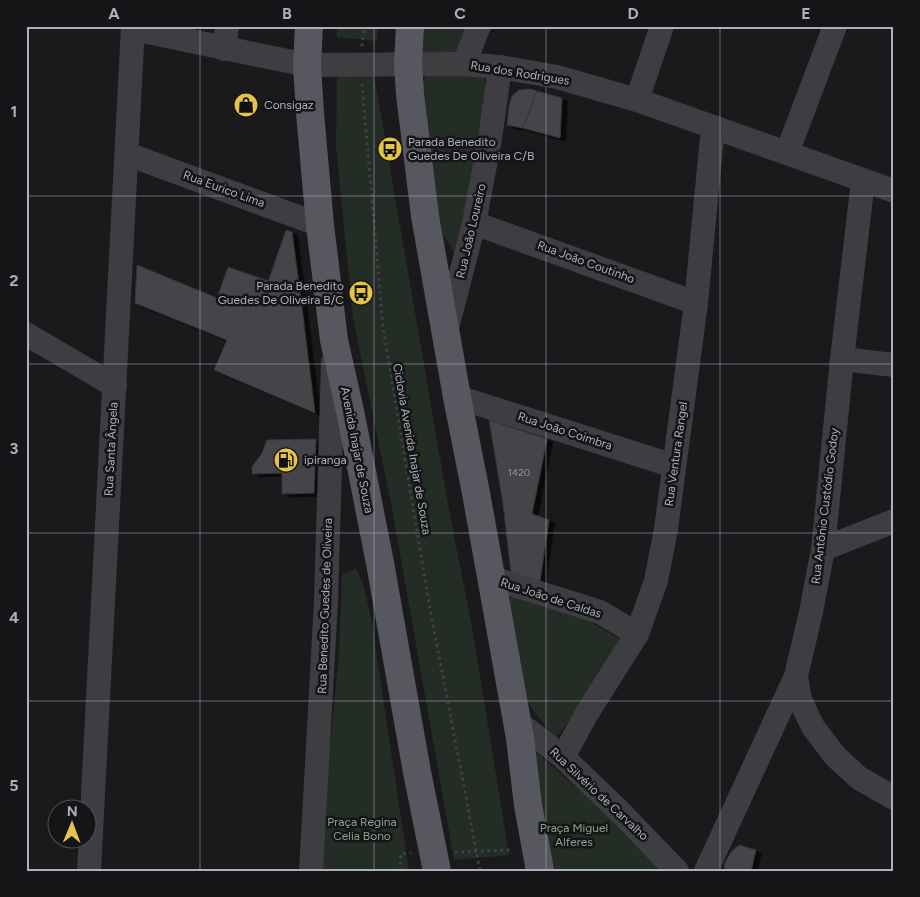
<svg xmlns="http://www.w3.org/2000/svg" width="920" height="897" font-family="Figtree,sans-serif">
<defs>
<filter id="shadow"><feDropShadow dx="5.5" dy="3" stdDeviation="0" flood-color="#0009"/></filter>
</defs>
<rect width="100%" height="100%" fill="#1a1a1c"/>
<g fill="#242c26">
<polygon points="337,26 379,26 377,41 337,37"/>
<polygon points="410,26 479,26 464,64 409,53"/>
<path d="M449,69L484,71C488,102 480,132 475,162C469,193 464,223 454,252L443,234L434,189L417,92L426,76Z"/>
<polygon points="337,73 374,75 449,510 472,627 509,855 454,860 392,508 353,318 336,146"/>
<polygon points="356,568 363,584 371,617 409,871 318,871 339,654 342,575"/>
<polygon points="499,591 570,610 625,642 555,740 515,684"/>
<polygon points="523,741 612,818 664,871 542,871"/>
</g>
<g fill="#444549" stroke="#343438" filter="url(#shadow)">
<polygon points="530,89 537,91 523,128 507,125 509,106 512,96 519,90"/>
<polygon points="537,91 562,98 560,138 523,128"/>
<polygon points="286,230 292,232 300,292 268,282"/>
<polygon points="137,265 217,298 228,267 300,292 315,413 214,370 227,340 135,303"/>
<polygon points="489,420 547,439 532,514 549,520 539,588 512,581 503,504"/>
<polygon points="316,439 314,493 282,494 282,473 252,474 252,467 262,453 267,440"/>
<polygon points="739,845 756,850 751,871 725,871 724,865 731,852"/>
</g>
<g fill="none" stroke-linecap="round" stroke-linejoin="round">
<g stroke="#414247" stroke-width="3" stroke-dasharray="2.5 4" stroke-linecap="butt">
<polyline points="362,46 364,26"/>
<polyline points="362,84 383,327 428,598 480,871"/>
<polyline points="455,852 512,850 513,851"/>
<polyline points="400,871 401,854 411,853"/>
</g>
<g stroke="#3d3d42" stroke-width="24">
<polyline points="133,29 307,65 464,64 500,67 557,77 637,100 894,191"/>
<polyline points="224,49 227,26"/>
<polyline points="464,64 479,26"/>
<polyline points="637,100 662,26"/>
<polyline points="787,153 835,26"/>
<polyline points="127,154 320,225"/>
<polyline points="474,223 696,303"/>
<polyline points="446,332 474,223 490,139 500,67"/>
<polyline points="26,334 115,386"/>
<polyline points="842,359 894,365"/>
<polyline points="457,397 674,466"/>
<polyline points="823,549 894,521"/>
<polyline points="492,578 600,612 637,634"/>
<polyline points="796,676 800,700 813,727 836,757 859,778 894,798"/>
<polyline points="516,721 563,757 622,814 677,871"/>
<polyline points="563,757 587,713 637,634 656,581 666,529 696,303 713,127"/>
<polyline points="89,871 133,26"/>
<polyline points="311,871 326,601 333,362"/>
<polyline points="706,871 796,676 811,612 823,549 842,359 863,181"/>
</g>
<g stroke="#57585f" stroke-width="28">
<polyline points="309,26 307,65 310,113 320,225 334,340 350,411 380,563 417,772 437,871"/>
<polyline points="410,26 408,63 410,94 425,216 457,397 476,493 520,738 528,805 540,871"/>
</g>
</g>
<path fill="none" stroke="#adb0ba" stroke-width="1" stroke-opacity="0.55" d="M200,26V871M374,26V871M546,26V871M720,26V871M26,196H894M26,364H894M26,533H894M26,701H894"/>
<defs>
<symbol id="shop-disc" viewBox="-11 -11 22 22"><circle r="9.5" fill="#e6c448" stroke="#151517"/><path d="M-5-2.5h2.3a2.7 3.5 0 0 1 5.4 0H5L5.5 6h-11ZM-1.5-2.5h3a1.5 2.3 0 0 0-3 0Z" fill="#111"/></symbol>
<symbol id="bus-disc" viewBox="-11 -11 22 22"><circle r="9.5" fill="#e6c448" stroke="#151517"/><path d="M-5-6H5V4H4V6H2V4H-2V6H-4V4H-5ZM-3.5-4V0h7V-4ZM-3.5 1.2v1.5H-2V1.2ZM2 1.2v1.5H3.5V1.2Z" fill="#111"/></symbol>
<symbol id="fuel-disc" viewBox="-11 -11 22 22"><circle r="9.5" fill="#e6c448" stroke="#151517"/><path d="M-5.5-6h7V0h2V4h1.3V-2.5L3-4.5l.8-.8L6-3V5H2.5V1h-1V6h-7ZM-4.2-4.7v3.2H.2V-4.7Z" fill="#111"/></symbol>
</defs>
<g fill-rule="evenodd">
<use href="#shop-disc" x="232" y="91" width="28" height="28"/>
<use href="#bus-disc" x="376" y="135" width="28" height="28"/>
<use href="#bus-disc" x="347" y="279" width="28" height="28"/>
<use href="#fuel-disc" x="272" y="446" width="28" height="28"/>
</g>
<g text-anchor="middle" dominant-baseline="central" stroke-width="5" stroke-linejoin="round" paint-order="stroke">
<g font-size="10" fill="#93959e">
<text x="519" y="472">1420</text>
</g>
<g font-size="12" fill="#adb0ba" stroke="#151517">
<text transform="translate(520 73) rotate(9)">Rua dos Rodrigues</text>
<text transform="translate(224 189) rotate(20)">Rua Eurico Lima</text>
<text transform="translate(471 231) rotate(-77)">Rua João Loureiro</text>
<text transform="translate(586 262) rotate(20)">Rua João Coutinho</text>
<text transform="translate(565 431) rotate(18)">Rua João Coimbra</text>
<text transform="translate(111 449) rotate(-87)">Rua Santa Ângela</text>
<text transform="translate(412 449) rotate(80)">Ciclovia Avenida Inajar de Souza</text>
<text transform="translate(357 450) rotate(79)">Avenida Inajar de Souza</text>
<text transform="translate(676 454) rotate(-82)">Rua Ventura Rangel</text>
<text transform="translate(825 506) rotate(-83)">Rua Antônio Custódio Godoy</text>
<text transform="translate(551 598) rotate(18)">Rua João de Caldas</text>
<text transform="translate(325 606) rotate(-88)">Rua Benedito Guedes de Oliveira</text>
<text transform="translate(599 794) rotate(43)">Rua Silvério de Carvalho</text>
</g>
<g font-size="12" fill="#adb0ba" stroke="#151517" text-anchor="start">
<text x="264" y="105">Consigaz</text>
<text x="408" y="142">Parada Benedito<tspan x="408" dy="14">Guedes De Oliveira C/B</tspan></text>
<text x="344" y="286" text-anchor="end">Parada Benedito<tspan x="344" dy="14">Guedes De Oliveira B/C</tspan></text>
<text x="304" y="460">ipiranga</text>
</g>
<g font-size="12" fill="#86a48b" stroke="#151517">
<text x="362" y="822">Praça Regina<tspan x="362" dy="14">Celia Bono</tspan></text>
<text x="574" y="828">Praça Miguel<tspan x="574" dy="14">Alferes</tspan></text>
</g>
</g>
<rect width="920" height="897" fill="none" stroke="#151517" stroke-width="55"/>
<g transform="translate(72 824) rotate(1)"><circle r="24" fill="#151517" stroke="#525358"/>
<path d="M0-4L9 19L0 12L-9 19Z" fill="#e6c448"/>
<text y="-8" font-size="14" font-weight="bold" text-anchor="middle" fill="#adb0ba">N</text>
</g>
<rect x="28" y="28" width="864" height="842" fill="none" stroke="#adb0ba" stroke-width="2"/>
<g font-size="16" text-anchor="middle" font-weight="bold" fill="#adb0ba">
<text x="114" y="19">A</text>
<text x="287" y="19">B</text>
<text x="460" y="19">C</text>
<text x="633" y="19">D</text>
<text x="806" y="19">E</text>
<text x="14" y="117">1</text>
<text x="14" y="286">2</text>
<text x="14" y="454">3</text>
<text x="14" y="623">4</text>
<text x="14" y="791">5</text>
</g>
</svg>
